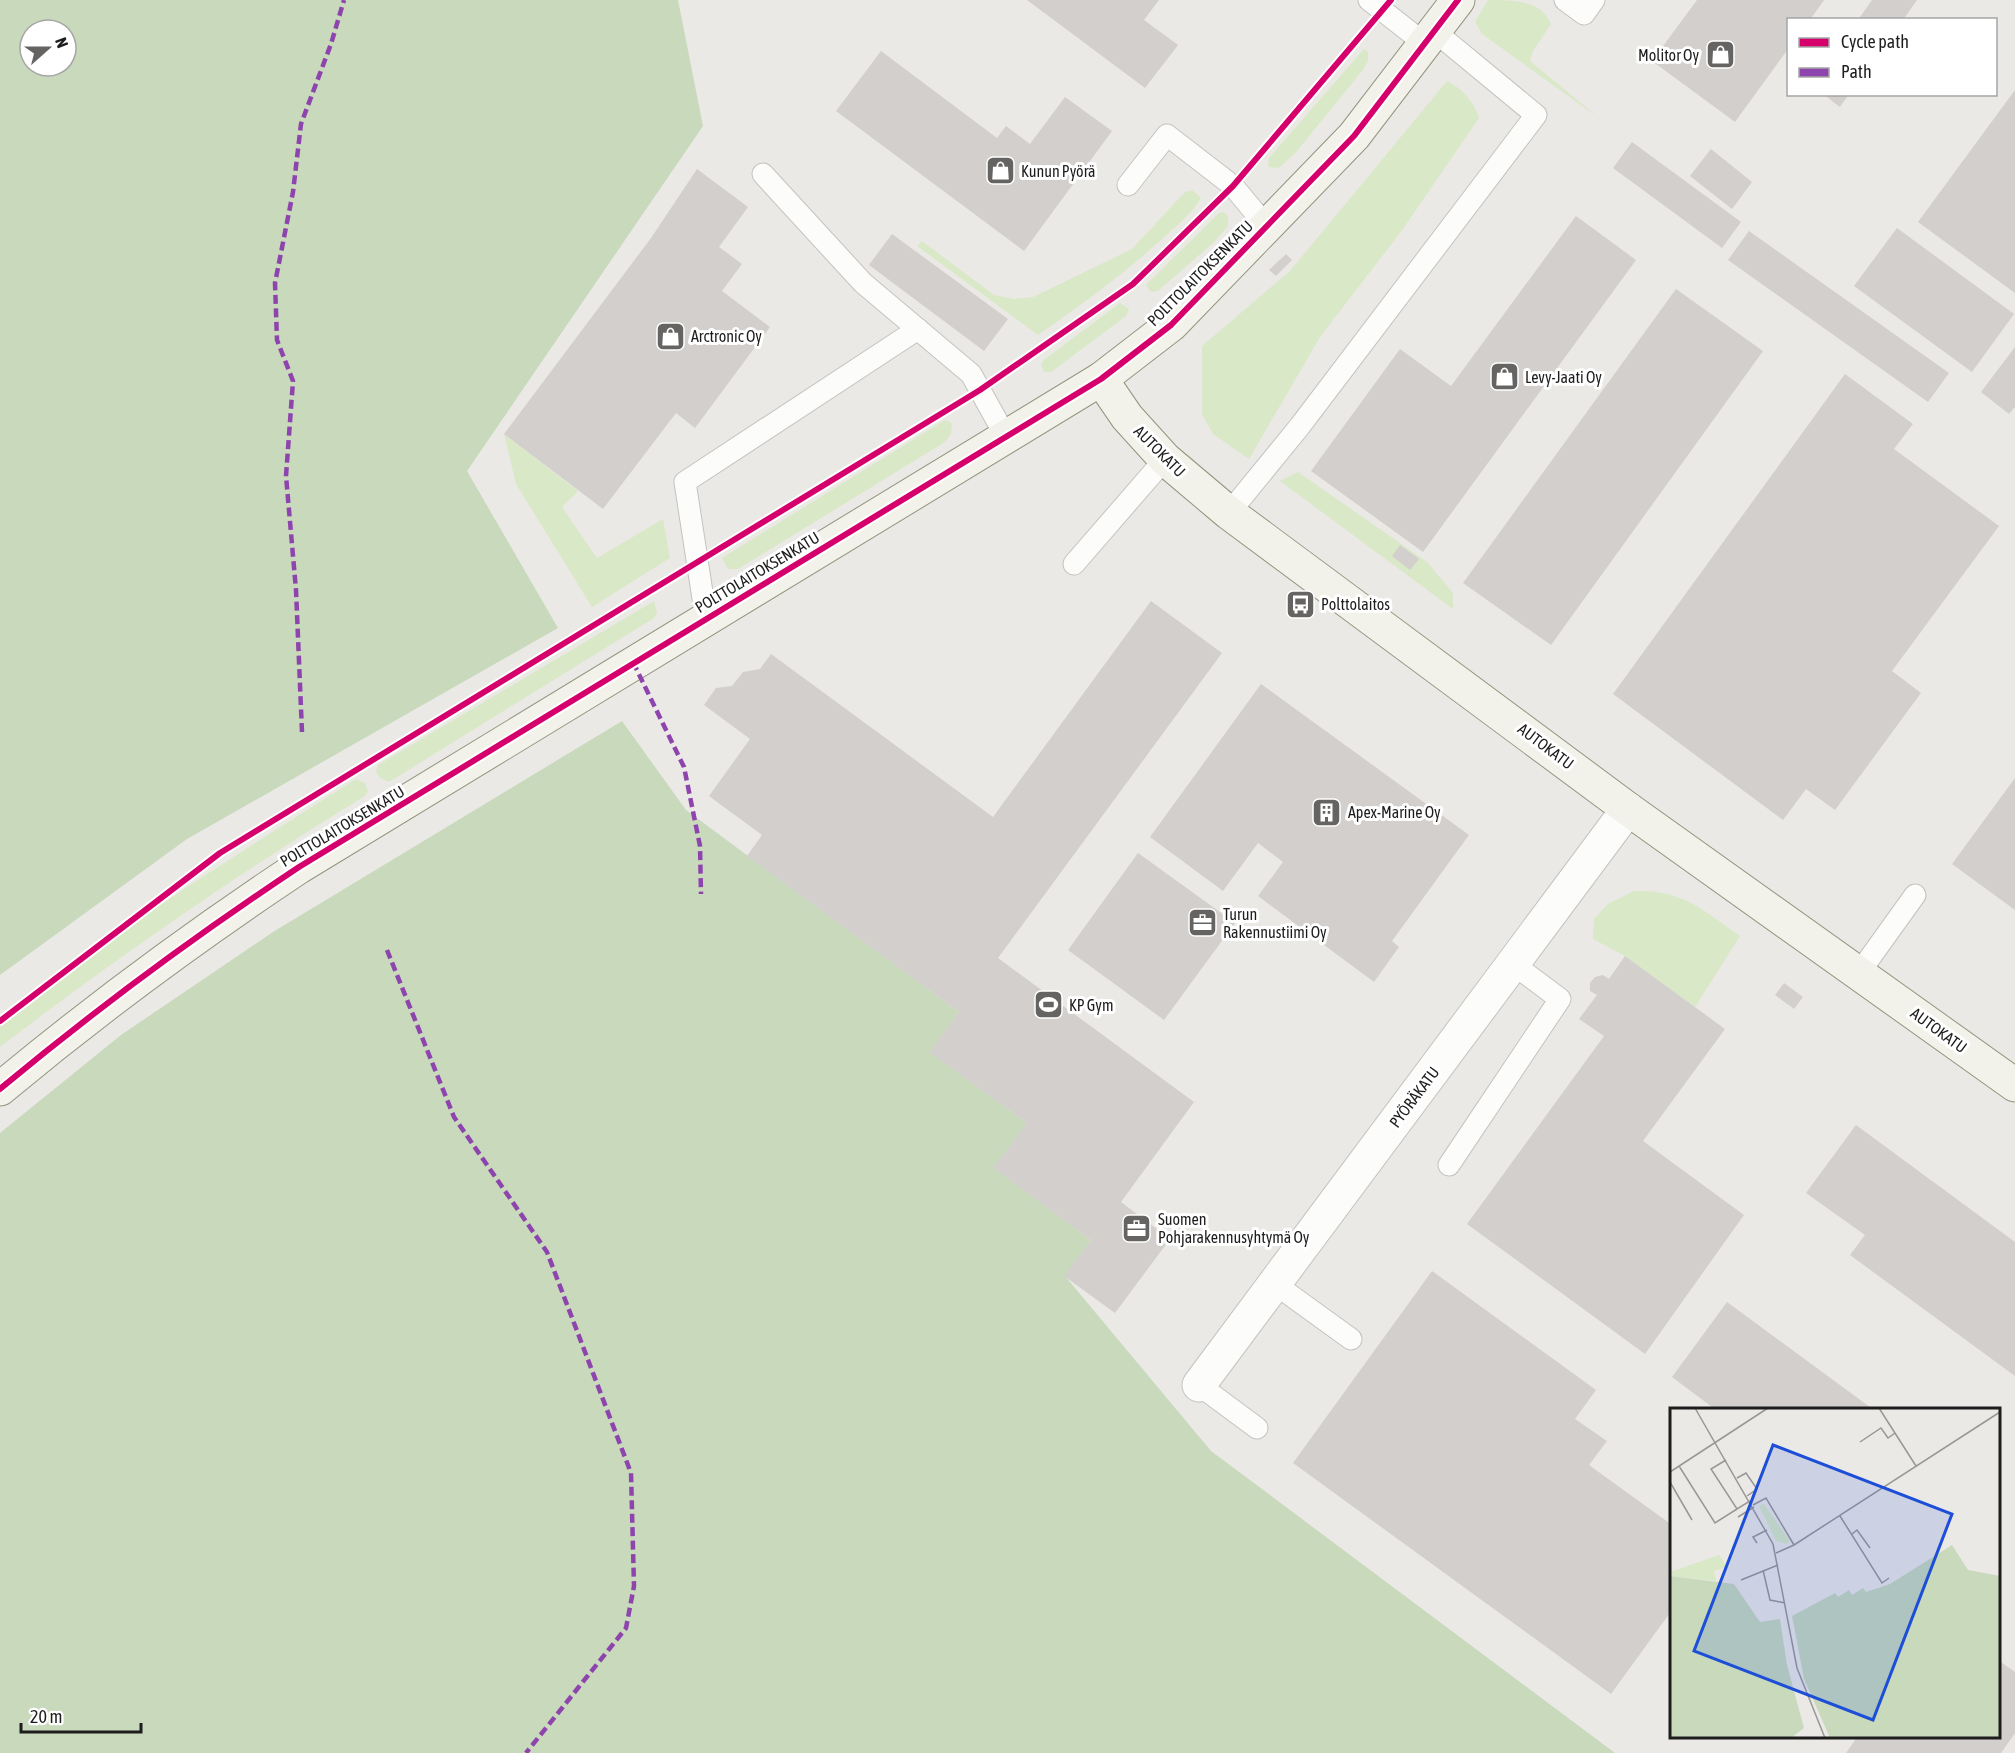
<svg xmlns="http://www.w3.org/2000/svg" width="2015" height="1753" font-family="'Asap Condensed',sans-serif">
<rect width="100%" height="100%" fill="#ebe9e6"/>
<g fill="#d9e8c6">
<path d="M1488,0C1514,0 1541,0 1551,24L1533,51L1530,61L1599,118L1482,34L1475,22Z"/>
<polygon points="1364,49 1368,52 1368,61 1362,71 1297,151 1279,168 1268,167 1269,158"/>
<path d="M1447,81C1462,88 1475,103 1479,118L1403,229L1320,337L1249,459L1213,434L1202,414V346L1290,271Z"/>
<path d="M1192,190L1201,198C1192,214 1176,226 1163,238C1124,274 1081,305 1038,335L917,246L922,241L994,295L1014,299L1033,297L1132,249L1185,192Z"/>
<polygon points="1224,212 1228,217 1228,226 1214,242 1158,291 1151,292 1146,285 1219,213"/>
<polygon points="1120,303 1129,309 1126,316 1051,372 1044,372 1041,364 1045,359"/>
<polygon points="945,420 952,423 951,434 945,442 738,569 728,569 722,558"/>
<polygon points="504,434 578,491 562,507 597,558 663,519 670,558 592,607 516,484"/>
<polygon points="1298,472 1427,562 1453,593 1453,609 1280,481"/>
<polygon points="654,601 657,613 654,618 389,782 380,778 376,771 378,765"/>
<path d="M356,779L365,783L368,791L365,796C239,873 118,957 0,1047V1022C112,931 235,856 356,779Z"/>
<path d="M1634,891C1684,890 1701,909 1740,936L1695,1007L1625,956L1593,939L1594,919L1608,904Z"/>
</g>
<g fill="#c8d9bc" fill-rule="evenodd">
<path d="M0,0H678L703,126L467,471L558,628L187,839L0,975ZM30,30H66V66H30Z"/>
<polygon points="622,721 686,810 959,1012 930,1052 1027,1123 994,1168 1091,1240 1065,1276 1211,1451 1615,1753 0,1753 0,1133 121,1035 273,932"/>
</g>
<g fill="#d2cfcd">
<polygon points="1027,0 1159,0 1144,20 1178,45 1145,88"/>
<polygon points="1697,0 1824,0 1810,20 1788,20 1788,49 1735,122 1652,61"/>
<polygon points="1872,0 1917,0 1903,20 1858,20"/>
<polygon points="881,51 997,138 1006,126 1030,144 1065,97 1112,131 1024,251 836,111"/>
<polygon points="2015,90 2015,293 1918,222"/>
<polygon points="1823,94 1849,94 1840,107"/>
<polygon points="1632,142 1741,222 1722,248 1613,168"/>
<polygon points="1711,149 1752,182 1732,209 1690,176"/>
<polygon points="697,169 748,207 719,247 742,264 722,291 770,327 695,428 676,413 603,509 504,434 651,238"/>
<polygon points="1576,216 1636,260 1423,552 1311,471 1400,349 1451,386"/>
<polygon points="1897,228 2014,314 1972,372 1854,286"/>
<polygon points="1749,231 1949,373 1928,402 1728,260"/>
<polygon points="892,234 1008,319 984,351 869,265"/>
<polygon points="1286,254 1292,260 1276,276 1269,270"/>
<polygon points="1676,289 1763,351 1551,645 1463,583"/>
<polygon points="2015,347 2015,407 2009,414 1981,392"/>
<polygon points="1845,374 1913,424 1894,449 1999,526 1892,671 1921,693 1835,810 1806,789 1783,820 1613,694"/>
<polygon points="1400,545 1419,559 1410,570 1392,556"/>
<polygon points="1151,601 1222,653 998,958 1194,1102 1121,1202 1170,1239 1115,1313 1064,1276 1091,1240 993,1168 1027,1123 929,1052 959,1012 747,856 762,835 709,796 750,739 704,705 716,688 732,686 743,672 760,669 771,654 993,817"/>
<polygon points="1261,684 1469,835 1392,941 1399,947 1374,982 1258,896 1283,862 1258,843 1223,891 1150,837"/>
<polygon points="2015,778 2015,910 1952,864"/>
<polygon points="1138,853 1235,923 1164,1020 1068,950"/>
<polygon points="1625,956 1725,1029 1643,1141 1744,1215 1645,1354 1467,1224 1604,1036 1579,1019 1597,995 1590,991 1590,983 1595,977 1603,975 1609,979"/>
<polygon points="1784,983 1803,997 1794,1009 1775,995"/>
<polygon points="1856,1125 2015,1242 2015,1376 1850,1255 1865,1235 1806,1193"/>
<polygon points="1432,1271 1596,1390 1575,1419 1607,1441 1589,1465 1672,1525 1672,1610 1611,1694 1293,1463"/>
<polygon points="1727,1302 1874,1410 1716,1410 1672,1377"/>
<polygon points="1998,1660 2015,1672 2015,1733 2001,1753 1846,1753 1858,1736 1998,1736"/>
</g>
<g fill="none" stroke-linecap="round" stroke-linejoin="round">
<defs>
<g id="lane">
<polyline points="1369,0 1424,43"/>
<polyline points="1565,0 1584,14 1594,0"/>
<polyline points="763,174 863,283 971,374 1006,437"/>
<polyline points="1128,185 1167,135 1233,186 1267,227"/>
<polyline points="1229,513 1300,426 1536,115 1433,30"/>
<polyline points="1074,564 1165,459"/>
<polyline points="706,618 685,482 918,329"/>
<polyline points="1859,973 1915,895"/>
<polyline points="1449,1165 1560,999 1513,964"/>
<polyline points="1275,1284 1351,1339"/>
<polyline points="1199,1385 1257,1428"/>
</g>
<polyline id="street" points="1199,1385 1628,809"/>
<g id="secondary">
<polyline points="1101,379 1127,417 1165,459 1229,513 1628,809 2015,1085"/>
<path d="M0,1089C96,1009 195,936 299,867L1101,379L1171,325L1354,136L1458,0"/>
</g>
</defs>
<use href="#lane" stroke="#c4c3c2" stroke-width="23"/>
<use href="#street" stroke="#c4c3c2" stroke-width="35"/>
<use href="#secondary" stroke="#94947f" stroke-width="35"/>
<use href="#lane" stroke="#fcfcfb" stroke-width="21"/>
<use href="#street" stroke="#fcfcfb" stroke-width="33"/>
<use href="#secondary" stroke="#f3f2ea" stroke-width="33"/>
<g stroke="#8e44ad" stroke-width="4.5" stroke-dasharray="9 4.5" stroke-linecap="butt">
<polyline points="633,662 684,767 700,846 701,894"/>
<polyline points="302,732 296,590 286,476 293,381 277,340 275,283 293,192 301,124 331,44 344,0"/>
<polyline points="387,950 454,1117 547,1252 631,1473 634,1586 626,1628 526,1753"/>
</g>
<defs>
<g id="cycleway">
<polyline points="0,1021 220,853 980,390 1133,284 1233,186 1391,0"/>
<path d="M0,1089C96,1009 195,936 299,867L1101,379L1171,325L1354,136L1458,0"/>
</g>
</defs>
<use href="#cycleway" stroke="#fff" stroke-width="10"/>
<use href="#cycleway" stroke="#d6006c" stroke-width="6"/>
</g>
<defs>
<symbol id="shop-square" viewBox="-11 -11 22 22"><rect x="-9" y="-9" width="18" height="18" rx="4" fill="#656463" stroke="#fff"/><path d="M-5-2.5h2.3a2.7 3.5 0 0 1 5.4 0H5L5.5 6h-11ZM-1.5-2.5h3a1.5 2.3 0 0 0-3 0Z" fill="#fff"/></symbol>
<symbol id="bus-square" viewBox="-11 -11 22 22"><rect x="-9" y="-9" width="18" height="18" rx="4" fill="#656463" stroke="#fff"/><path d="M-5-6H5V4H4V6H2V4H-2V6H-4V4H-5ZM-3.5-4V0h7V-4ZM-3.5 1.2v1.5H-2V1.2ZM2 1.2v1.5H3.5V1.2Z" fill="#fff"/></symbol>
<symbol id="building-square" viewBox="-11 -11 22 22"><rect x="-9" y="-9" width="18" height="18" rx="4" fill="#656463" stroke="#fff"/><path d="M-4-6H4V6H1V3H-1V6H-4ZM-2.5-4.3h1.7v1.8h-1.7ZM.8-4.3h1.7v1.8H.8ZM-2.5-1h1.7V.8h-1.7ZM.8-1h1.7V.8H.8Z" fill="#fff"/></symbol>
<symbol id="office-square" viewBox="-11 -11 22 22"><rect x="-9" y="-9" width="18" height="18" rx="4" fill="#656463" stroke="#fff"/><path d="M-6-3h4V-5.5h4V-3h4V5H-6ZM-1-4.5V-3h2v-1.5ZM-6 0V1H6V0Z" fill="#fff"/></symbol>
<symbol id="stadium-square" viewBox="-11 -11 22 22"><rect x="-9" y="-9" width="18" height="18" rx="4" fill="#656463" stroke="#fff"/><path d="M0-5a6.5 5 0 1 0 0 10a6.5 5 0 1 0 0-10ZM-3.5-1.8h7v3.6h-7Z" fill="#fff"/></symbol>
</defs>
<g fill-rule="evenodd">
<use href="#shop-square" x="1704" y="38" width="33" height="33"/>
<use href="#shop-square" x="984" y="154" width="33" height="33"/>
<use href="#shop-square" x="654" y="320" width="33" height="33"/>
<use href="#shop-square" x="1488" y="360" width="33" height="33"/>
<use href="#bus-square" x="1284" y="588" width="33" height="33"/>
<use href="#building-square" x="1310" y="796" width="33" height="33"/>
<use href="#office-square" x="1186" y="906" width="33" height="33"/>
<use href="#stadium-square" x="1032" y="988" width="33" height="33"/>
<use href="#office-square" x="1120" y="1212" width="33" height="33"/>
</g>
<g text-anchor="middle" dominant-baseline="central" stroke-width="6" stroke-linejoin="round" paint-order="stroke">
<g font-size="16" fill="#1d1d1d" stroke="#fff" text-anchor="start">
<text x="1699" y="55" text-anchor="end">Molitor Oy</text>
<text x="1021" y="171">Kunun Pyörä</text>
<text x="691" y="336">Arctronic Oy</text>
<text x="1525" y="377">Levy-Jaati Oy</text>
<text x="1321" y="604">Polttolaitos</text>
<text x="1348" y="812">Apex-Marine Oy</text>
<text x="1223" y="914">Turun<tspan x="1223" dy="18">Rakennustiimi Oy</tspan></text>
<text x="1069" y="1005">KP Gym</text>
<text x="1158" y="1219">Suomen<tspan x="1158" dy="18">Pohjarakennusyhtymä Oy</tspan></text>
</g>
<g font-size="16" fill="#1d1d1d" stroke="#fff">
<text transform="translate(1200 273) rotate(-45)">POLTTOLAITOKSENKATU</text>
<text transform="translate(1160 451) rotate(45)">AUTOKATU</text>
<text transform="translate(757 572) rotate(-31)">POLTTOLAITOKSENKATU</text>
<text transform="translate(1546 746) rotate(37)">AUTOKATU</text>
<text transform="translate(342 826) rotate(-31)">POLTTOLAITOKSENKATU</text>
<text transform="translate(1939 1030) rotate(36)">AUTOKATU</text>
<text transform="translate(1414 1097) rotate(-53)">PYÖRÄKATU</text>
</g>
</g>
<g transform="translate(1670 1408)">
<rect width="330" height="330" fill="#ebe9e6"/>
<path d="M94,96L120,133L116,136L106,133L89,98ZM49,147L57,159L44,163L46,173L0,168V164Z" fill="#d9e8c6"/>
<path d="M282,137L298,162L330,168V330H160L134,271L122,208L165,185L168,189L179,182L182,187L193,180L196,184L220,176ZM0,168L64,176L90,214L110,211L117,257L134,320L121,330H0Z" fill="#c8d9bc"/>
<path fill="none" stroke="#999796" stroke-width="1.5" d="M25,0L103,136L127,260L155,330M209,0L246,58M190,34L211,20L218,30L225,25M56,52L41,61L67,101L80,93M9,58L45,115L67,101M0,64L98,0M67,70L76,65L87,81L77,88M0,74L22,112M83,97L96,90L124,137M170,108L212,175L219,170M68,109L84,99M182,126L187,122L200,140M87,135L83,129L97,122M106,145L124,137L330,4M93,162L100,192L115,195M71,172L108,157"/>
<path fill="#1d4ed8" fill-opacity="0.15" stroke="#1d4ed8" stroke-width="3" d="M103,37L282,106L203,312L24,243Z"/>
<rect width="330" height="330" fill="none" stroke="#1d1d1d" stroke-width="3"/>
</g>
<rect x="1787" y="18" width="210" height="78" fill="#ffffff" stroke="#a5a5a5" stroke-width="1.5"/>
<rect x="1799" y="38" width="30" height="9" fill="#d6006c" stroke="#a5a5a5" stroke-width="1.5"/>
<text x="1841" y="48" font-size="18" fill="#1d1d1d">Cycle path</text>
<rect x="1799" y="68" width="30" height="9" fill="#8e44ad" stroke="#a5a5a5" stroke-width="1.5"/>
<text x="1841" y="78" font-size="18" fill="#1d1d1d">Path</text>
<g transform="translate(48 48) rotate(69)"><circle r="28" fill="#ffffff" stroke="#a5a5a5" stroke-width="1.5"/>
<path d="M0-4.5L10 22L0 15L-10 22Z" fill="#656463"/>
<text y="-9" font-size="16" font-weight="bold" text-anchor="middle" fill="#1d1d1d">N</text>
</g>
<path d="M21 1723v9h120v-9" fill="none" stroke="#1d1d1d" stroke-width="3"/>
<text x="30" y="1723" font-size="18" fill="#1d1d1d" stroke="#ffffff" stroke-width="4.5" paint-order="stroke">20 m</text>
</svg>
